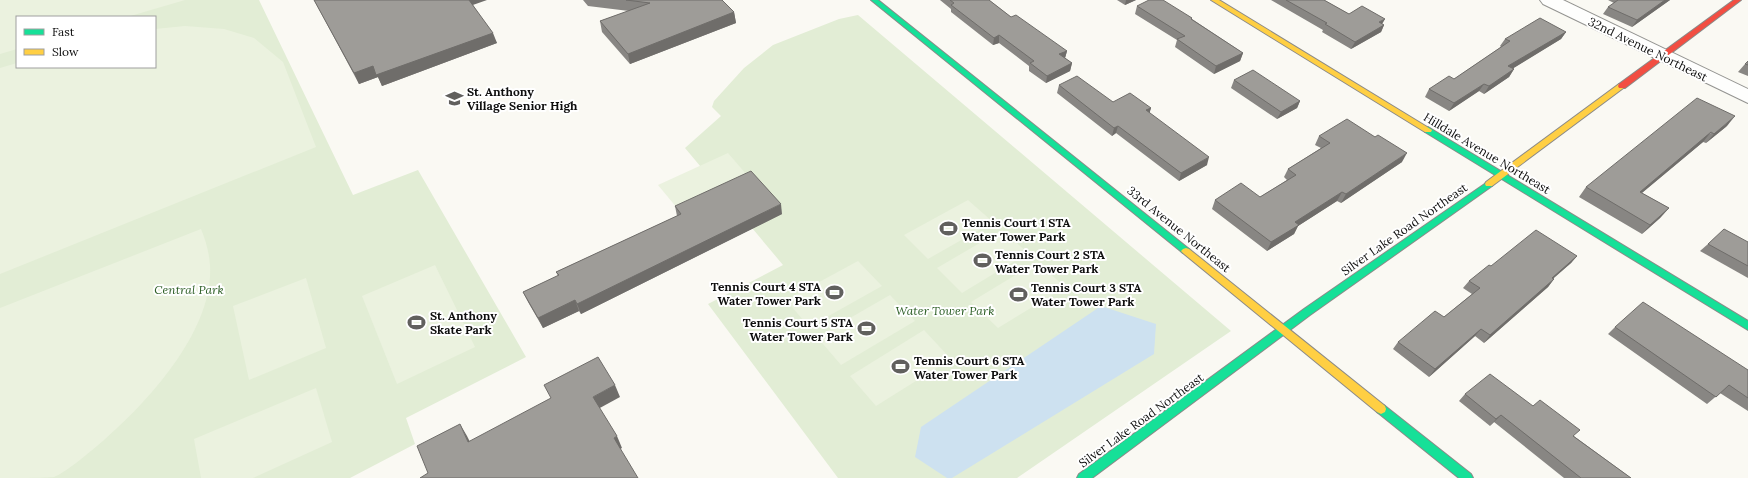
<svg xmlns="http://www.w3.org/2000/svg" width="1748" height="478" font-family="Lora,serif">
<rect width="100%" height="100%" fill="#faf9f3"/>
<g fill="#e2edd5" fill-rule="evenodd">
<path d="M0,0H259L353,195L418,170L526,357L406,418L415,444L350,478H0ZM17,17H155V67H17Z"/>
<polygon points="858,15 1231,331 1017,478 838,478 708,304 783,265 685,148 721,116 712,107 714,101 744,68 773,45 839,19"/>
</g>
<g fill="#ebf2df">
<polygon points="0,0 185,0 127,17 17,17 17,49 0,54"/>
<polygon points="185,26 224,29 254,38 283,62 316,147 0,274 0,68 17,63 17,67 155,67 155,29"/>
<polygon points="728,153 753,182 682,214 658,185"/>
<polygon points="968,200 993,222 928,259 904,235"/>
<path d="M201,229C206,241 209,252 210,265C214,330 149,401 103,441C92,450 67,472 54,477C47,478 10,478 0,478V308Z"/>
<polygon points="1002,230 1028,253 962,293 937,268"/>
<polygon points="858,261 882,286 809,327 786,300"/>
<polygon points="1037,262 1065,287 998,328 971,302"/>
<polygon points="435,265 475,347 397,384 362,296"/>
<polygon points="306,278 326,348 249,380 233,306"/>
<polygon points="890,295 915,321 841,365 817,337"/>
<polygon points="924,330 951,359 876,406 850,376"/>
<polygon points="316,388 332,442 253,478 201,478 194,439"/>
</g>
<polygon fill="#cde1f0" points="1101,306 1156,324 1154,354 952,478 947,478 915,457 921,427"/>
<g fill="none" stroke-linecap="round" stroke-linejoin="round">
<defs>
<polygon id="street" points="1540,0 1563,0 1748,89 1748,103 1543,4"/>
<g id="fast">
<polygon points="871,0 878,0 1189,249 1191,251 1189,253 1183,253"/>
<polygon points="1428,127 1748,321 1748,330 1425,132 1424,130"/>
<polygon points="1489,181 1492,182 1493,184 1492,186 1310,315 1092,478 1077,478 1079,474 1304,309"/>
<polygon points="1381,404 1385,406 1471,474 1473,478 1459,478 1377,412 1376,409 1377,406"/>
</g>
<g id="slow">
<polygon points="1211,0 1219,0 1432,130 1431,132 1425,132"/>
<polygon points="1619,84 1622,84 1626,86 1492,186 1486,186 1485,184 1486,182"/>
<polygon points="1186,248 1189,249 1385,406 1386,409 1385,412 1381,414 1377,412 1183,253 1181,251 1183,249"/>
</g>
<polygon id="jam" points="1734,0 1741,0 1625,88 1619,88 1618,86 1619,84"/>
</defs>
<use href="#street" stroke="#949491" stroke-width="2"/>
<use href="#fast" stroke="#8b8a88" stroke-width="2"/>
<use href="#slow" stroke="#8b8a88" stroke-width="2"/>
<use href="#jam" stroke="#8b8a88" stroke-width="2"/>
<use href="#street" fill="#fefefd" fill-rule="evenodd"/>
<use href="#fast" fill="#16e098" fill-rule="evenodd"/>
<use href="#slow" fill="#ffcf43" fill-rule="evenodd"/>
<use href="#jam" fill="#f24e42" fill-rule="evenodd"/>
</g>
<g fill="#888683">
<polygon points="314,0 473,5 497,43 382,86 378,77 359,84"/>
<polygon points="583,0 722,0 734,12 736,23 630,64 602,32 600,21 629,11 588,6"/>
<polygon points="940,0 989,0 1011,17 1067,51 1065,58 1072,63 1070,71 1046,83 1029,71 1029,66 999,43 993,45 951,12 951,9"/>
<polygon points="1117,0 1136,0 1125,5"/>
<polygon points="1271,0 1324,0 1349,14 1384,25 1381,32 1351,49 1322,32 1323,30"/>
<polygon points="1608,0 1670,0 1632,27 1603,14 1608,7 1614,3"/>
<polygon points="1137,6 1192,18 1192,19 1243,53 1240,61 1214,74 1175,47 1177,40 1135,14"/>
<polygon points="1566,32 1561,39 1513,68 1514,69 1509,77 1484,94 1479,91 1449,111 1425,97 1429,89 1454,79 1501,47 1500,46 1505,39"/>
<polygon points="1748,61 1748,76 1738,72 1745,64"/>
<polygon points="1234,80 1300,101 1297,108 1277,119 1231,88"/>
<polygon points="1059,85 1113,102 1151,108 1149,113 1207,165 1179,181 1116,133 1112,136 1057,93"/>
<polygon points="1727,126 1706,143 1703,142 1642,193 1669,208 1660,218 1642,234 1579,197 1586,187"/>
<polygon points="1319,136 1402,162 1341,203 1337,201 1298,226 1294,234 1267,251 1212,209 1215,200 1260,197 1287,180 1284,177 1288,169 1321,148 1315,145"/>
<polygon points="675,206 782,214 581,314 579,311 543,328 528,302 523,292 558,276 556,272 677,216"/>
<polygon points="1748,242 1748,278 1700,251 1708,244"/>
<polygon points="1577,256 1571,263 1553,278 1554,279 1548,287 1484,343 1475,336 1429,377 1393,349 1398,342 1444,317 1472,294 1463,288 1469,281 1491,266"/>
<polygon points="1615,327 1748,370 1748,411 1720,393 1707,404 1608,334"/>
<polygon points="1465,394 1533,406 1631,478 1564,478 1494,422 1490,426 1459,401"/>
</g>
<g fill="#6f6d6a">
<polygon points="467,0 487,0 470,6"/>
<polygon points="1126,0 1136,0 1125,5"/>
<polygon points="1665,0 1670,0 1632,27 1637,20"/>
<polygon points="734,12 736,23 630,64 628,54"/>
<polygon points="1385,19 1381,26 1379,22"/>
<polygon points="1384,25 1381,32 1351,49 1355,42"/>
<polygon points="1566,32 1561,39 1504,74 1508,66"/>
<polygon points="493,33 497,43 382,86 378,77 359,84 354,73 373,66"/>
<polygon points="999,35 999,43 993,45 994,38"/>
<polygon points="1067,51 1065,58 1059,54"/>
<polygon points="1243,53 1240,61 1214,74 1216,66"/>
<polygon points="1072,63 1070,71 1046,83 1047,76"/>
<polygon points="1514,69 1509,77 1484,94 1489,86"/>
<polygon points="1484,84 1479,91 1449,111 1454,103"/>
<polygon points="1300,101 1297,108 1277,119 1281,112"/>
<polygon points="1151,108 1149,115 1146,110"/>
<polygon points="1735,116 1727,126 1706,143 1714,134"/>
<polygon points="1118,126 1116,133 1112,136 1114,128"/>
<polygon points="1711,132 1703,142 1632,201 1640,192"/>
<polygon points="1407,153 1402,162 1341,203 1346,194"/>
<polygon points="1209,157 1207,165 1179,181 1181,173"/>
<polygon points="1342,192 1337,201 1298,226 1294,234 1267,251 1271,242 1295,222"/>
<polygon points="781,204 782,214 581,314 577,304"/>
<polygon points="1669,208 1660,218 1642,234 1650,225"/>
<polygon points="1577,256 1571,263 1546,285 1552,278"/>
<polygon points="1554,279 1548,287 1484,343 1490,335"/>
<polygon points="575,300 579,311 543,328 538,318"/>
<polygon points="1481,329 1475,336 1429,377 1435,369"/>
<polygon points="615,385 620,397 598,409 593,397"/>
<polygon points="1501,415 1490,426 1496,419"/>
<polygon points="460,424 467,436 476,454 468,442"/>
<polygon points="617,436 622,448 618,450 614,438"/>
</g>
<g fill="#9e9c98" stroke="#6f6d6a">
<polygon points="314,0 469,0 493,33 376,75 373,66 354,73"/>
<polygon points="626,0 722,0 734,12 628,54 600,21 650,3"/>
<polygon points="950,0 989,0 1011,17 1016,15 1067,51 1059,54 1072,63 1047,76 1030,63 1034,61 999,35 994,38 951,5 954,3"/>
<polygon points="1149,0 1163,0 1192,18 1191,19 1243,53 1216,66 1177,39 1185,36 1137,6"/>
<polygon points="1286,0 1324,0 1349,14 1362,6 1385,19 1379,22 1384,25 1355,42 1325,24 1327,23"/>
<polygon points="1618,0 1665,0 1637,20 1608,7"/>
<polygon points="1540,18 1566,32 1508,66 1514,69 1489,86 1484,84 1454,103 1429,89 1449,76 1454,79 1510,41 1505,39"/>
<polygon points="1748,61 1748,65 1745,64"/>
<polygon points="1253,70 1300,101 1281,112 1234,80"/>
<polygon points="1077,76 1113,102 1130,93 1151,108 1146,110 1209,157 1181,173 1118,126 1114,128 1059,85"/>
<polygon points="1697,98 1735,116 1714,134 1711,132 1640,192 1669,208 1650,225 1586,187"/>
<polygon points="1347,119 1375,137 1378,135 1407,153 1346,194 1342,192 1295,222 1299,225 1271,242 1215,200 1241,183 1260,197 1296,175 1288,169 1330,143 1319,136"/>
<polygon points="751,171 781,204 577,304 575,300 538,318 523,292 559,275 556,272 681,214 675,206"/>
<polygon points="1724,229 1748,242 1748,266 1708,244"/>
<polygon points="1536,230 1577,256 1552,278 1554,279 1490,335 1481,329 1435,369 1398,342 1435,311 1444,317 1480,288 1469,281 1489,265 1491,266"/>
<polygon points="1643,302 1748,370 1748,398 1729,385 1716,397 1615,327"/>
<polygon points="598,357 615,385 593,397 617,436 614,438 638,478 420,478 428,473 417,446 460,424 468,442 551,398 544,385"/>
<polygon points="1490,374 1533,406 1540,400 1580,430 1573,436 1631,478 1581,478 1501,415 1496,419 1465,394"/>
</g>
<defs>
<symbol id="school-bare" viewBox="-9 -9 18 18"><path d="M0-5L7-2L0 1L-7-2ZM-4 1L0 2.5L4 1V4Q0 6-4 4Z" fill="#61605e" stroke="#fff" stroke-width="2.5" paint-order="stroke"/></symbol>
<symbol id="stadium-bare" viewBox="-9 -9 18 18"><path d="M0-5a6.5 5 0 1 0 0 10a6.5 5 0 1 0 0-10ZM-3.5-1.8h7v3.6h-7Z" fill="#61605e" stroke="#fff" stroke-width="2.5" paint-order="stroke"/></symbol>
</defs>
<g fill-rule="evenodd">
<use href="#school-bare" x="442" y="86" width="25" height="25"/>
<use href="#stadium-bare" x="936" y="216" width="25" height="25"/>
<use href="#stadium-bare" x="970" y="248" width="25" height="25"/>
<use href="#stadium-bare" x="822" y="280" width="25" height="25"/>
<use href="#stadium-bare" x="1006" y="282" width="25" height="25"/>
<use href="#stadium-bare" x="404" y="310" width="25" height="25"/>
<use href="#stadium-bare" x="854" y="316" width="25" height="25"/>
<use href="#stadium-bare" x="888" y="354" width="25" height="25"/>
</g>
<g text-anchor="middle" dominant-baseline="central" stroke-width="4" stroke-linejoin="round" paint-order="stroke">
<g font-size="12" fill="#0e0e0e" stroke="#fff">
<text transform="translate(1648 49) rotate(26)">32nd Avenue Northeast</text>
<text transform="translate(1487 153) rotate(31)">Hilldale Avenue Northeast</text>
<text transform="translate(1179 229) rotate(39)">33rd Avenue Northeast</text>
<text transform="translate(1404 229) rotate(-35)">Silver Lake Road Northeast</text>
<text transform="translate(1141 420) rotate(-36)">Silver Lake Road Northeast</text>
</g>
<g font-size="12" font-weight="bold" fill="#0e0e0e" stroke="#fff" text-anchor="start">
<text x="467" y="91">St. Anthony<tspan x="467" dy="14">Village Senior High</tspan></text>
<text x="962" y="222">Tennis Court 1 STA<tspan x="962" dy="14">Water Tower Park</tspan></text>
<text x="995" y="254">Tennis Court 2 STA<tspan x="995" dy="14">Water Tower Park</tspan></text>
<text x="821" y="286" text-anchor="end">Tennis Court 4 STA<tspan x="821" dy="14">Water Tower Park</tspan></text>
<text x="1031" y="287">Tennis Court 3 STA<tspan x="1031" dy="14">Water Tower Park</tspan></text>
<text x="430" y="315">St. Anthony<tspan x="430" dy="14">Skate Park</tspan></text>
<text x="853" y="322" text-anchor="end">Tennis Court 5 STA<tspan x="853" dy="14">Water Tower Park</tspan></text>
<text x="914" y="360">Tennis Court 6 STA<tspan x="914" dy="14">Water Tower Park</tspan></text>
</g>
<g font-size="12" font-style="italic" fill="#2c5e25" stroke="#fff">
<text x="189" y="289">Central Park</text>
<text x="945" y="310">Water Tower Park</text>
</g>
</g>
<rect x="16" y="16" width="140" height="52" fill="#ffffff" stroke="#9f9f9f"/>
<rect x="24" y="29" width="20" height="6" fill="#16e098" stroke="#9f9f9f"/>
<text x="52" y="36" font-size="12" fill="#0e0e0e">Fast</text>
<rect x="24" y="49" width="20" height="6" fill="#ffcf43" stroke="#9f9f9f"/>
<text x="52" y="56" font-size="12" fill="#0e0e0e">Slow</text>
</svg>
